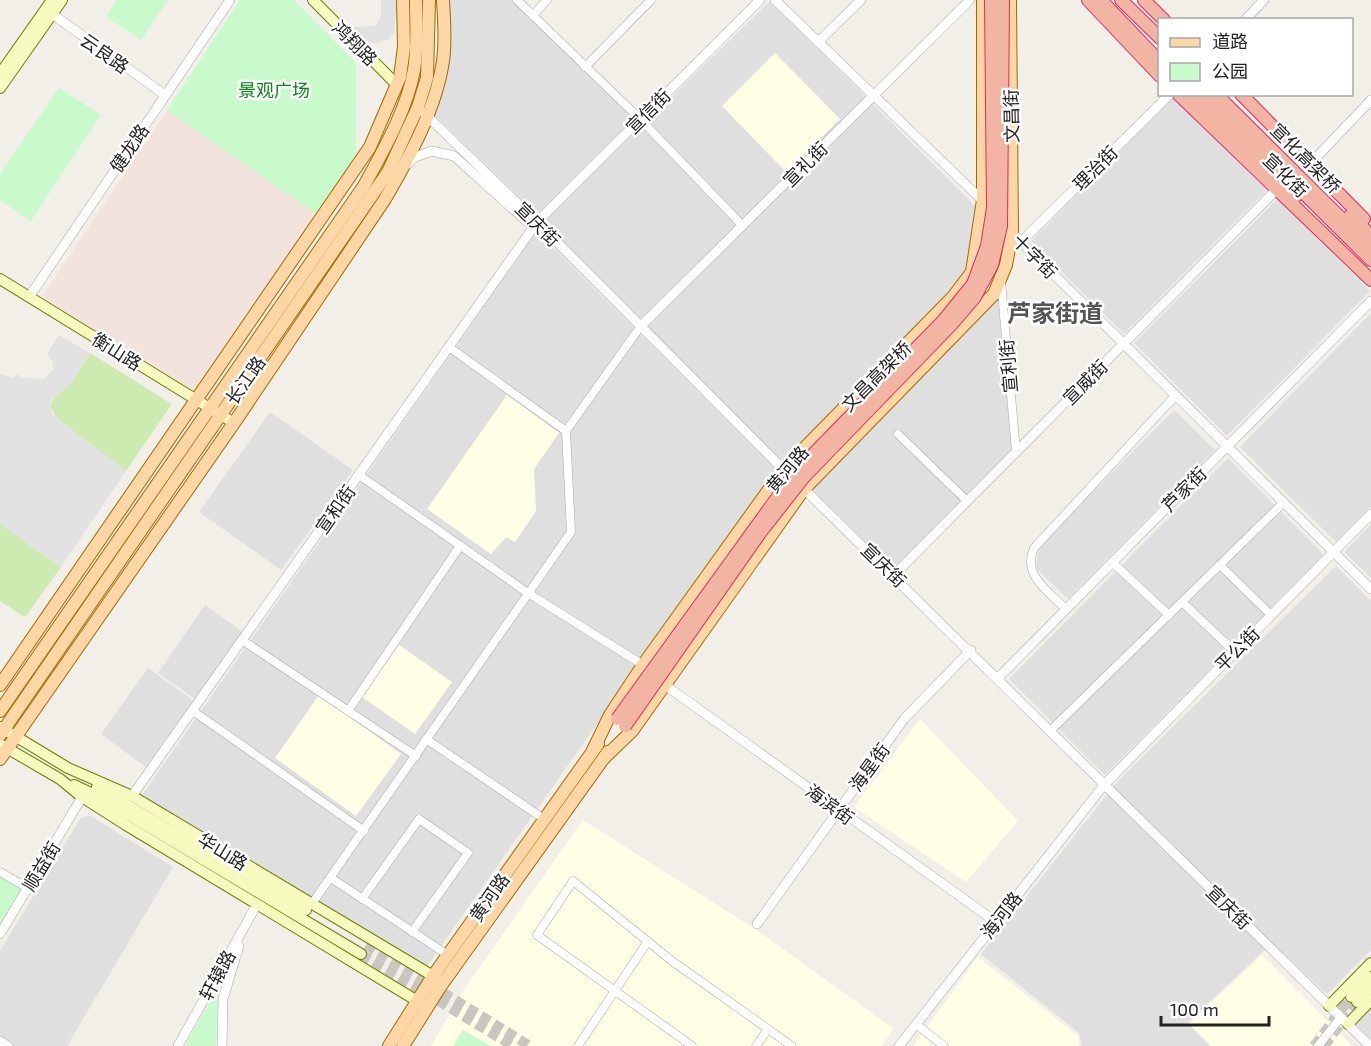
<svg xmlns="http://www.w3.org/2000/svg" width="1371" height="1046" font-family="'Exo 2','Noto Sans SC',sans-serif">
<rect width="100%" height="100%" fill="#f2efe9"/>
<g fill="#e0dfdf">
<polygon points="447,0 514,0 635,117 538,215 431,112"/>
<polygon points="770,1 978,209 971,264 957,286 782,462 543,222"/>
<polygon points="1174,96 1268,189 1124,334 1031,241"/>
<polygon points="1277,199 1370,291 1227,436 1134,343"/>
<polygon points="537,231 776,469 425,969 140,798"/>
<polygon points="998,295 1012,451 894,569 810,488"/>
<polygon points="1371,313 1371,506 1336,542 1240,447"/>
<polygon points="1174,410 1215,450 1068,599 1036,568 1039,546"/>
<polygon points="270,412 353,470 281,570 199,512"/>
<polygon points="1228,458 1324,555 1105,775 1009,679"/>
<polygon points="1371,524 1371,578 1344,552"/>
<polygon points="1336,566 1371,601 1371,950 1327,994 1272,943 1187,1023 1210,1046 1082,1046 1079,1033 981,954 1117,782"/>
<polygon points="205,605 243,632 195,699 158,673"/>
<polygon points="148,668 194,701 146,767 101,734"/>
<polygon points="89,815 173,867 67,1046 13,1046 0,1038 0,951 80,819"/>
<polygon points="1371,1004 1371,1040 1353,1022"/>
</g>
<g fill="#ffffe5">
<polygon points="775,53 840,119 786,172 722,106"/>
<polygon points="507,395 559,433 534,469 536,511 515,542 506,537 491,554 427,509"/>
<polygon points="399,645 452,682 415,734 362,697"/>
<polygon points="319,695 401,754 356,816 275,758"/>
<polygon points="920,719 1018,821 966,882 854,807"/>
<polygon points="583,820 755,929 894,1029 881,1046 431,1046 465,988"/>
<polygon points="1262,955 1313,1006 1352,1046 1212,1046 1189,1024"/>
<polygon points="978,957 1077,1035 1080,1046 913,1046"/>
</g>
<polygon fill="#f3e3dd" points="167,110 319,216 195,394 39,301"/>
<g fill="#cdebb0">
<polygon points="90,353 172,404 126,471 59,421 50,406 56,394 70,385"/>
<polygon points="0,524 61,567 25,617 0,601"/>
</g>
<g fill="#c8facc">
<polygon points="117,0 168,0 141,40 106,17"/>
<polygon points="240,0 294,0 356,63 356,156 352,168 319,216 167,110"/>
<polygon points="59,88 101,115 31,221 0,200 0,174"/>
<polygon points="0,877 22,890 3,922 0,921"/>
<polygon points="215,993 218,994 216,1046 185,1046"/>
<polygon points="463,1030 491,1046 453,1046"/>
</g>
<g fill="#e2e2e2">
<polygon points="381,0 397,0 394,33 387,40 377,43 360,43 350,33 353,27 376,26 381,15"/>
<polygon points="59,335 90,353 70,385 52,399 50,406 53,415 126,471 61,567 0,524 0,374 13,378 16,374 23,378 44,379 53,370 53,362 47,354"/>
</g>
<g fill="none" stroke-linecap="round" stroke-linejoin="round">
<g stroke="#c8c6c1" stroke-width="10" stroke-dasharray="10 5" stroke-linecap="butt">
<polyline points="366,945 530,1046"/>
<polyline points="361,954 513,1046"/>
<polyline points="1314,1046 1351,997"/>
<polyline points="1324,1046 1357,1002"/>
</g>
<defs>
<g id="minor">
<polyline points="517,0 640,119 743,226"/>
<polyline points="533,15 547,0"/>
<polyline points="585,67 651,0"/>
<polyline points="1001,281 1016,452"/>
<polyline points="449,347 566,431"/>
<polyline points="898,434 967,501"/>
<polyline points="359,475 528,593 643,665"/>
<polyline points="1112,562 1169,615"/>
<polyline points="1220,565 1271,615"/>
<polyline points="1182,602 1235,652"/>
<path d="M1066,609C1048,591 1022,575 1034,548L1176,395"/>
<polyline points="242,640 416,756"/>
<polyline points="193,711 364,831"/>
<polyline points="348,711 460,546"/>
<polyline points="1050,731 1283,503"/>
<polyline points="426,739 544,819"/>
<polyline points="0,872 28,888"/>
<polyline points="331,878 448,955"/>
<polyline points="362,899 419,819 468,853 412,932"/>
<polyline points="311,905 571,532 566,431 640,327"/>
<polyline points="916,1024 944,1046"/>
<polyline points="578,1046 648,941"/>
<polyline points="692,1046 537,935 573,881 672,961 792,1046"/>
<polyline points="756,1046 768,1029"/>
<polyline points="1318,1046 1341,1017"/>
</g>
<g id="tertiary">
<polyline points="775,0 985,203"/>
<polyline points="48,11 165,95"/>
<polyline points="1245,20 1264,0"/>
<polyline points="818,42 861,0"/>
<polyline points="424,113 537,222 787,473"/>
<polyline points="408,164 415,157 432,151 454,156 533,227"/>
<polyline points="1310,164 1371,100"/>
<polyline points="1010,231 1371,589"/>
<polyline points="1021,242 1170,94"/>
<polyline points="29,297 230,0"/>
<polyline points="640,327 970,0"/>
<polyline points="801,486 1370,1046"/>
<polyline points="894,575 1276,190"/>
<polyline points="998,678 1371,301"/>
<polyline points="665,685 996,922"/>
<polyline points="132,796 537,222 760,0"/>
<polyline points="757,924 904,719 971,650"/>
<polyline points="0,934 82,797"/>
<polyline points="0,1041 8,1046"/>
<polyline points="178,1046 257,904"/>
<polyline points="222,1046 223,999 239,946"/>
<polyline points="899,1046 1104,785 1371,514"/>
</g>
<g id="secondary">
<polyline points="313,0 397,85"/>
<polyline points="0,74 52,0"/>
<polyline points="0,88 62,0"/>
<polyline points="0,279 234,423"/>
<polyline points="0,727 68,768 132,796 438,979"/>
<polyline points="0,744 60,779 82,797 126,825 424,1005"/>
<polyline points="74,785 95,795 361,954"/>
<polyline points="97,787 306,910"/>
<polyline points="1351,997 1371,977"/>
<polyline points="1357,1002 1371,988"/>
<polyline points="1329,1006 1371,963"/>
<polyline points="1348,1024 1371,1000"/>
</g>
<g id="primary">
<polyline points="0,685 370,147 400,77 404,47 403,0"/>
<path d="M0,711L364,186C383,151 407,110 414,70C418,47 416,23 416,0"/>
<polyline points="0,735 388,172 418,107 427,78 429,0"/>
<polyline points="593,750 610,715 643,665 783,470 953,297 972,272 983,200 983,0"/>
<polyline points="604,758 632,731 804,489 994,294 1006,265 1012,233 1010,0"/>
<path d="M0,759L234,423L385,199C409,158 436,109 443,61C446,41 444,20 443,0"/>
<polyline points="389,1046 433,976 598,744"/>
<polyline points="403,1046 440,987 608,752"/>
</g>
<g id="trunk">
<polyline points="1088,0 1160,76"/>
<polyline points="1101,0 1160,62"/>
<polyline points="1121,0 1160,38"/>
<polyline points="1144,0 1164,20"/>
<polyline points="1178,94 1371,280"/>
<polyline points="1192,94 1295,197"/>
<polyline points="1204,94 1371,260"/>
<polyline points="1216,94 1371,248"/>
<polyline points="1241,94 1364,219"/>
<polyline points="1350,216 1371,235"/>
</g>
</defs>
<use href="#minor" stroke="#a9a9a9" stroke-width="9"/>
<use href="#tertiary" stroke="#a9a9a9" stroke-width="10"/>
<use href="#secondary" stroke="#707d05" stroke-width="12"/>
<use href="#primary" stroke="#a06b00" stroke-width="14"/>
<use href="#trunk" stroke="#dc2a67" stroke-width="14"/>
<use href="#minor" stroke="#fff" stroke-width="8"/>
<use href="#tertiary" stroke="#fff" stroke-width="9"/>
<use href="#secondary" stroke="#f7fabf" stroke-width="10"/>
<use href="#primary" stroke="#fcd6a4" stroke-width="12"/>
<use href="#trunk" stroke="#f2b4a3" stroke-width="12"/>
<defs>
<g id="trunk-bridge">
<polyline points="617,719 795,473 943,321 973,284 987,246 993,208 991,0"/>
<polyline points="625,726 760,533 804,477 952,324 975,297 992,265 1001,226 1003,0"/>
</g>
</defs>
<use href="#trunk-bridge" stroke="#dc2a67" stroke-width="14" stroke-linecap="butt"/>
<use href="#trunk-bridge" stroke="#f2b4a3" stroke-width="12"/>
</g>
<g text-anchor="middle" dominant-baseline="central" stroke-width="5" stroke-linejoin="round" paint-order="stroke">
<g font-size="18" fill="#222" stroke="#fff">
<text transform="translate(355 43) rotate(45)">鸿翔路</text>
<text transform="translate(105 53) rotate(35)">云良路</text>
<text transform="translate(648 111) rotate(-45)">宣信街</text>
<text transform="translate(1011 116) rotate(-91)">文昌街</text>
<text transform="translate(129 148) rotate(-56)">健龙路</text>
<text transform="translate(1306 158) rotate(45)">宣化高架桥</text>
<text transform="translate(805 164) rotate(-45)">宣礼街</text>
<text transform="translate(1095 168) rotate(-45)">理治街</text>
<text transform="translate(1286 175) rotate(44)">宣化街</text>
<text transform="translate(538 224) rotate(45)">宣庆街</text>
<text transform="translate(1035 256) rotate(45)">十字街</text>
<text transform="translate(117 351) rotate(32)">衡山路</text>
<text transform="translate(1008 366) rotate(-95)">宣利街</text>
<text transform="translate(876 376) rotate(-45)">文昌高架桥</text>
<text transform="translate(245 380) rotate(-55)">长江路</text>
<text transform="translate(1085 382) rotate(-45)">宣威街</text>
<text transform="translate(787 469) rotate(-50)">黄河路</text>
<text transform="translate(1184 489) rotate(-45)">芦家街</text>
<text transform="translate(335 509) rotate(-55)">宣和街</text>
<text transform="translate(884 565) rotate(44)">宣庆街</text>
<text transform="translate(1237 649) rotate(-45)">平公街</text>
<text transform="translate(869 767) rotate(-54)">海星街</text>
<text transform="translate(830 804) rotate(36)">海滨街</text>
<text transform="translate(223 851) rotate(31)">华山路</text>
<text transform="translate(41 866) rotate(-59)">顺益街</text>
<text transform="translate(489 897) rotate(-55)">黄河路</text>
<text transform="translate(1229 907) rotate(44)">宣庆街</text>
<text transform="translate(1001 915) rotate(-52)">海河路</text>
<text transform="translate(217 975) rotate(-61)">轩辕路</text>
</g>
<g font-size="18" fill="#0c8416" stroke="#fff">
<text x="274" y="90">景观广场</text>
</g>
<g font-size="24" font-weight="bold" fill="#555" stroke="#fff">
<text x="1055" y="312">芦家街道</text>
</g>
</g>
<rect x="1158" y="18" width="195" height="78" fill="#ffffff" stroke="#a7a7a7" stroke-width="1.5"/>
<rect x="1170" y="38" width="30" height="9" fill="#fcd6a4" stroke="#a7a7a7" stroke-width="1.5"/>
<text x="1212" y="48" font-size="18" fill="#222222">道路</text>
<rect x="1170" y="63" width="30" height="18" fill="#c8facc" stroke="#a7a7a7" stroke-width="1.5"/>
<text x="1212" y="78" font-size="18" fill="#222222">公园</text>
<path d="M1161 1016v9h108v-9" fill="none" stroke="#222222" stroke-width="3"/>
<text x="1170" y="1016" font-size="18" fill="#222222" stroke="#ffffff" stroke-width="4.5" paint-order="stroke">100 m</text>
</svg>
